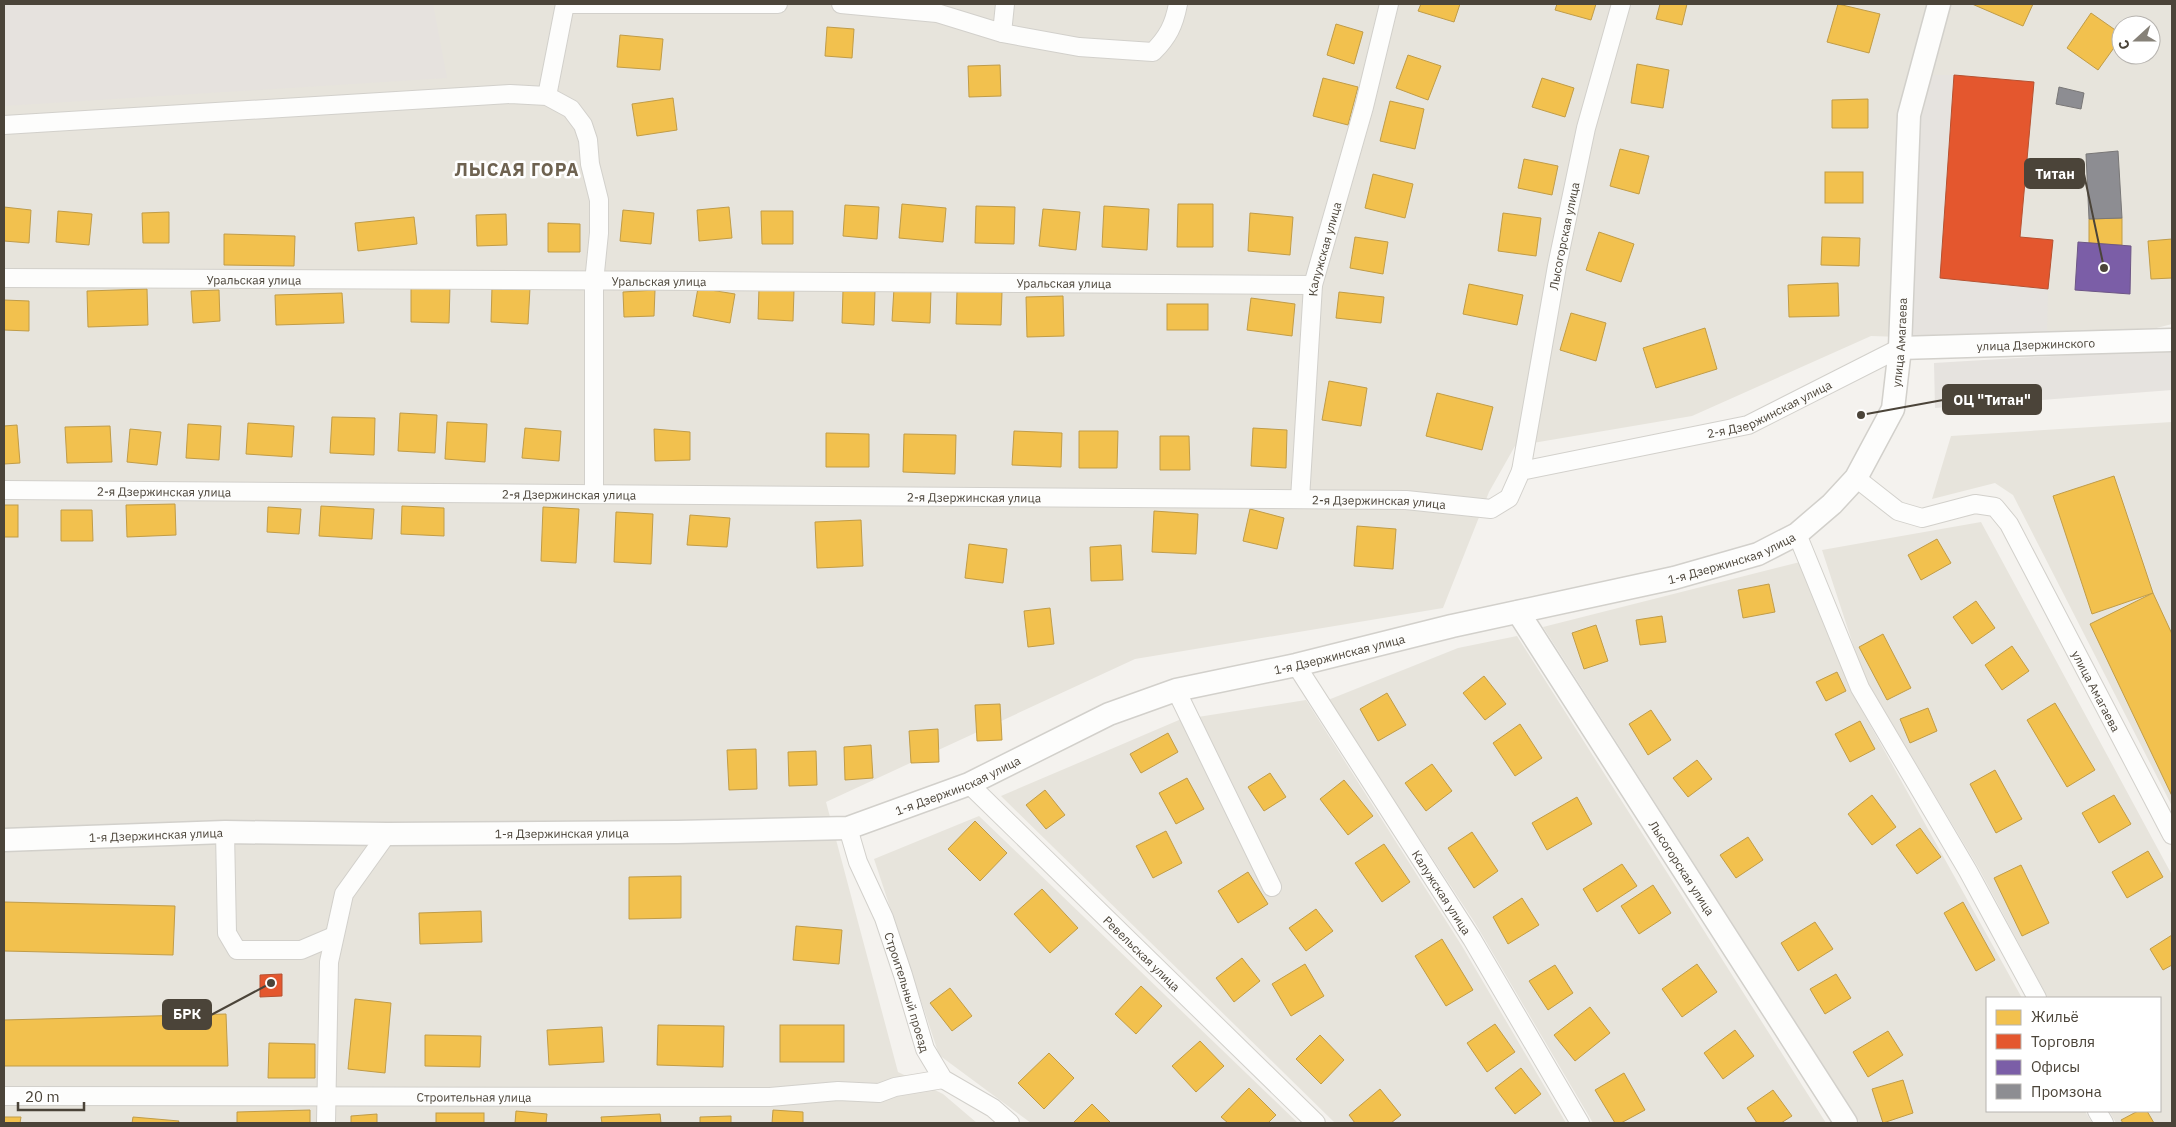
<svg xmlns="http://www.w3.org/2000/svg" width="2176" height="1127" font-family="'IBM Plex Sans',sans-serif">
<rect width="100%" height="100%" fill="#f4f2ee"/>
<g fill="#e7e4dc" fill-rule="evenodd">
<path d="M4,4H2172V324L2145,331L1932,338L1871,336L1692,416L1515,446L1489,492L1443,608L1135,659L826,802L898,1072L943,1094L977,1123H4ZM2121,25H2151V55H2121Z"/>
<polygon points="2172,422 2172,806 2013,495 1995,483 1932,499 1951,436"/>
<polygon points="1981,522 2172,875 2172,1123 2116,1123 2109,1111 2160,1111 2160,998 2048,998 1979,869 1863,675 1822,550"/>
<polygon points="1800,562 1854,696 2022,998 1987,998 1987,1111 2085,1111 2092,1123 1860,1123 1543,627"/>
<polygon points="1517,636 1826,1123 1593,1123 1475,923 1328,700 1458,648"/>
<polygon points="1306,700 1462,946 1566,1123 1335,1123 1001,796 1179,720"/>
<polygon points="979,816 1298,1123 1031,1123 939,1055 874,859"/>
</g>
<polygon fill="#e6e2de" points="4,4 433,4 447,78 4,106"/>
<g fill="#e6e3df">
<polygon points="1928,75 1954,75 1940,278 2048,289 2047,334 1909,339 1918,124"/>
<polygon points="2172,349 2172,390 1935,408 1934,363"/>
</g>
<g fill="#f2c14e" stroke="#c09c48">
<polygon points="1421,4 1460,4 1454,22 1418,11"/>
<polygon points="1557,4 1596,4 1591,20 1555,10"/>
<polygon points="1660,4 1687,4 1682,25 1656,19"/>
<polygon points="1838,4 1880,14 1869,53 1827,42"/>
<polygon points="1972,4 2033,4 2023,26"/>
<polygon points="2091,13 2121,34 2121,38 2098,70 2067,48"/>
<polygon points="1336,24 1363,32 1354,64 1327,55"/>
<polygon points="827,27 854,29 852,58 825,56"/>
<polygon points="620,35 663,39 660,70 617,67"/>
<polygon points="1408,55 1441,66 1428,100 1396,88"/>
<polygon points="1637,64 1669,70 1663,108 1631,103"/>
<polygon points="1000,65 1001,96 969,97 968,66"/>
<polygon points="1323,78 1358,87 1348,125 1313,116"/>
<polygon points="1542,78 1574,88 1565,117 1532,107"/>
<polygon points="673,98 677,130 637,136 632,104"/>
<polygon points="1868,99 1868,128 1832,128 1832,100"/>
<polygon points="1390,101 1424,109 1415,149 1380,141"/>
<polygon points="1620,149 1649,156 1639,194 1610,186"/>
<polygon points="1524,159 1558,166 1552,195 1518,188"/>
<rect x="1825" y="172" width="38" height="31"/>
<polygon points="1373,174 1413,184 1405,218 1365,208"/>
<polygon points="902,204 946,208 943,242 899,238"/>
<polygon points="1178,204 1213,204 1213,247 1177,247"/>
<polygon points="845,205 879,207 877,239 843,236"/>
<polygon points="976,206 1015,207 1014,244 975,243"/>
<polygon points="1104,206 1149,209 1147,250 1102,247"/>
<polygon points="4,207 31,210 29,243 4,241"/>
<polygon points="729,207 732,238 699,241 697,210"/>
<polygon points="1043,209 1080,212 1076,250 1039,246"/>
<polygon points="623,210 654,213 651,244 620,241"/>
<polygon points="58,211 92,214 89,245 56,242"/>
<polygon points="761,211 793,211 793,244 762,244"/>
<polygon points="169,212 169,243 143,243 142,213"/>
<polygon points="1250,213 1293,217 1290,255 1248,251"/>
<polygon points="1503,213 1541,218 1536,256 1498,251"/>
<polygon points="506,214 507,245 477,246 476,215"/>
<polygon points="414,217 417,244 358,251 355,223"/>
<polygon points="2122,218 2122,245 2089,243 2089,219"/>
<polygon points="548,223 580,224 580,252 548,252"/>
<polygon points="1599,232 1634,244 1621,282 1586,270"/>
<polygon points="224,234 295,236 294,266 224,265"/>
<polygon points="1355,237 1388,242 1383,274 1350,268"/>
<polygon points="1822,237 1860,238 1859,266 1821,265"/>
<polygon points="2172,239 2172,278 2151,279 2148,241"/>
<polygon points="1838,283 1839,316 1789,317 1788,285"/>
<polygon points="1469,284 1523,295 1517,325 1463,314"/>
<polygon points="411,285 450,286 449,323 411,322"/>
<polygon points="492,287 530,288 528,324 491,322"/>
<polygon points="698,288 735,294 730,323 693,316"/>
<polygon points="759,288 794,290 793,321 758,319"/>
<polygon points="894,288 931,290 930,323 892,321"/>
<polygon points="147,289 148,325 88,327 87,291"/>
<polygon points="219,290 220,321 193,323 191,291"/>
<polygon points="655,290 654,316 624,317 623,292"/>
<polygon points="843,290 875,291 874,325 842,323"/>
<polygon points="957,291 1002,292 1001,325 956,324"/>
<polygon points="1339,292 1384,297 1381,323 1336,318"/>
<polygon points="342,293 344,323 276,325 275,295"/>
<polygon points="1063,296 1064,336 1027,337 1026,297"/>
<polygon points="1251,298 1295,304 1292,336 1247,330"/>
<polygon points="4,300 29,301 29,331 4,330"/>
<rect x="1167" y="304" width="41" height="26"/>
<polygon points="1571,313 1606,323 1596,361 1560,350"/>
<polygon points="1705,328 1717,369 1656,388 1643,348"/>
<polygon points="1329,381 1367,388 1361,426 1322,420"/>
<polygon points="1437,393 1493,407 1482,450 1426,436"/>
<polygon points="400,413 437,415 435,453 398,451"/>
<polygon points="332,417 375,418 374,455 330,453"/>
<polygon points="447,422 487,424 485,462 445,459"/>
<polygon points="248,423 294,426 292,457 246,454"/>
<polygon points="188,424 221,426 219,460 186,458"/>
<polygon points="17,425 20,463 4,464 4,426"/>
<polygon points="110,426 112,462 67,463 65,427"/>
<polygon points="525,428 561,431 559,461 522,458"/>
<polygon points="1253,428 1287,430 1286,468 1251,466"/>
<polygon points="130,429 161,432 157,465 127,462"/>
<polygon points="654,429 690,432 690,460 655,461"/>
<polygon points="1014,431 1062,433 1061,467 1012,465"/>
<polygon points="1079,431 1118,431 1117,468 1079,468"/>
<polygon points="826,433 869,434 869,467 826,467"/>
<polygon points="904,434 956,435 955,474 903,472"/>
<polygon points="1160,436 1189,436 1190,470 1160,470"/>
<polygon points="2114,476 2153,593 2092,614 2053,496"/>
<polygon points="175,504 176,535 127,537 126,505"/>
<rect x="4" y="505" width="14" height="32"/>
<polygon points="321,506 374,509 372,539 319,536"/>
<polygon points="402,506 444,508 444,536 401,534"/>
<polygon points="268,507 301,509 299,534 267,532"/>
<polygon points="543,507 579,509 576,563 541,561"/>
<polygon points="1250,509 1284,518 1277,549 1243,541"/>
<polygon points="61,510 92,510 93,541 61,541"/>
<polygon points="1154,511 1198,514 1196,554 1152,552"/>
<polygon points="616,512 653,514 651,564 614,562"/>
<polygon points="690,515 730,518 727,547 687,545"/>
<polygon points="861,520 863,566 817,568 815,522"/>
<polygon points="1357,526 1396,529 1393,569 1354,566"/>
<polygon points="1937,539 1951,563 1921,580 1908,555"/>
<polygon points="969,544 1007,549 1003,583 965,578"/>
<polygon points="1121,545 1123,580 1091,581 1090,547"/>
<polygon points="1769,584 1775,612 1743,618 1738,590"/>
<polygon points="2153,593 2172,634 2172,796 2090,624"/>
<polygon points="1976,601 1995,628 1972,644 1953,617"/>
<polygon points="1050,608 1054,644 1028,647 1024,611"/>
<polygon points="1662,616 1666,642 1640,645 1636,620"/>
<polygon points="1596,625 1608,661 1584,669 1572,633"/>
<polygon points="1883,634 1911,688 1887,700 1859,647"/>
<polygon points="2012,646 2029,671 2002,690 1985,665"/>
<polygon points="1837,672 1846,691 1826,701 1816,682"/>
<polygon points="1484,676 1506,704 1485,720 1463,693"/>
<polygon points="1387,693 1406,725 1378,741 1360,709"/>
<polygon points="2055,703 2095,770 2067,787 2027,720"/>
<polygon points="1000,704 1002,740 977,741 975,705"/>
<polygon points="1928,708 1937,731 1910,743 1900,719"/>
<polygon points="1651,710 1671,740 1648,755 1629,724"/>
<polygon points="1860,721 1875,749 1850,762 1835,734"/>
<polygon points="1520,724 1542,758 1515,776 1493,743"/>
<polygon points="938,729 939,762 911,763 909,731"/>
<polygon points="1168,733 1178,752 1141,773 1130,754"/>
<polygon points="871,745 873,778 845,780 844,747"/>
<polygon points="756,749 757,789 729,790 727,750"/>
<polygon points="816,751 817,785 789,786 788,752"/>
<polygon points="1697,760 1712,779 1688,797 1673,778"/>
<polygon points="1432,764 1452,791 1426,811 1405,783"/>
<polygon points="1995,770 2022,819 1996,833 1970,784"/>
<polygon points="1270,773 1286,797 1264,811 1248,787"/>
<polygon points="1187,778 1204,809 1176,824 1159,793"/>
<polygon points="1344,780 1373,816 1348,835 1320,799"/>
<polygon points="1045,790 1065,815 1046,829 1026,805"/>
<polygon points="1872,795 1896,827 1872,845 1848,814"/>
<polygon points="2114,795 2131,824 2099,843 2082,813"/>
<polygon points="1577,797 1592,824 1547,850 1532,823"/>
<polygon points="975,821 1007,853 980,881 948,849"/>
<polygon points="1920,828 1941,857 1917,874 1896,845"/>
<polygon points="1166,831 1182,863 1153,878 1136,846"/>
<polygon points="1472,832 1498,871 1474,888 1448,848"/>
<polygon points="1748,837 1763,860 1736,878 1720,855"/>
<polygon points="1384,844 1410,882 1382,902 1355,863"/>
<polygon points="2148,851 2163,877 2127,898 2112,872"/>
<polygon points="1622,864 1637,886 1597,912 1583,889"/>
<polygon points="2021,865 2049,923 2022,936 1994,878"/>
<polygon points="1248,872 1268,904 1238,923 1218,891"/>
<polygon points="681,876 681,918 629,919 629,877"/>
<polygon points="1653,885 1671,913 1639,934 1621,906"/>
<polygon points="1042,889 1078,928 1050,953 1014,914"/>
<polygon points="1522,898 1539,925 1508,944 1493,917"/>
<polygon points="4,902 175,906 173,955 4,951"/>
<polygon points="1963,902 1995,960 1976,971 1944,913"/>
<polygon points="1316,909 1333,931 1306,951 1289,928"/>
<polygon points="481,911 482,942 420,944 419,913"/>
<polygon points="1815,922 1833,949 1798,971 1781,943"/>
<polygon points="796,926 842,930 839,964 793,960"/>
<polygon points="2172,935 2172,965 2163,970 2150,949"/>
<polygon points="1442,939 1473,990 1446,1006 1415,956"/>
<polygon points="1242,958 1260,981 1234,1002 1216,978"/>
<polygon points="1305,964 1324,996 1291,1016 1272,984"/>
<polygon points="1697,964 1717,992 1682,1017 1662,989"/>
<polygon points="1555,965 1573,993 1548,1010 1529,981"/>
<polygon points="1836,974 1851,998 1825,1014 1810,989"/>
<polygon points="1141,986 1162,1006 1136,1034 1115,1014"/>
<polygon points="950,988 972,1016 952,1031 930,1003"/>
<polygon points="355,999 391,1003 385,1073 348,1069"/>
<polygon points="1590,1007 1610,1033 1575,1061 1554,1035"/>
<polygon points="226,1014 228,1066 4,1066 4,1020"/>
<polygon points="1495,1024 1515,1052 1487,1072 1467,1043"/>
<polygon points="658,1025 724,1026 723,1067 657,1065"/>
<rect x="780" y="1025" width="64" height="37"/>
<polygon points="602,1027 604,1062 549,1065 547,1030"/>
<polygon points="1735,1030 1754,1056 1723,1079 1704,1053"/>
<polygon points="1888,1031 1903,1055 1868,1077 1853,1052"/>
<polygon points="425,1035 481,1036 480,1067 425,1066"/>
<polygon points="1320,1035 1344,1060 1321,1084 1296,1059"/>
<polygon points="1200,1041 1224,1066 1196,1092 1172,1066"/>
<polygon points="269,1043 315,1044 315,1078 268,1078"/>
<polygon points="1049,1053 1074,1078 1044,1109 1018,1083"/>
<polygon points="1521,1068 1541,1094 1515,1114 1495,1088"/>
<polygon points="1624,1073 1645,1110 1621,1123 1615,1123 1595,1090"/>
<polygon points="1903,1080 1913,1113 1883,1123 1872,1089"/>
<polygon points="1249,1088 1276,1115 1268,1123 1228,1123 1221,1117"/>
<polygon points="1380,1089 1401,1115 1391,1123 1355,1123 1349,1115"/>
<polygon points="1773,1090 1792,1116 1781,1123 1757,1123 1747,1108"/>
<polygon points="1092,1104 1111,1123 1073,1123"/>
<polygon points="310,1110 310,1123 237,1123 237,1112"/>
<polygon points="773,1110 803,1112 803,1123 772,1123"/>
<polygon points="516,1111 547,1114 546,1123 515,1123"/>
<polygon points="2138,1111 2147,1111 2154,1123 2123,1123 2121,1120"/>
<rect x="436" y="1113" width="48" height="10"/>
<polygon points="377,1114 377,1123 351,1123 351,1116"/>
<polygon points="660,1114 661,1123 602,1123 601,1117"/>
<polygon points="731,1116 731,1123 700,1123 700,1117"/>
<polygon points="4,1117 21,1117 20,1123 4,1123"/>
<polygon points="133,1117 179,1121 178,1123 132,1123"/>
</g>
<g fill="#e4572e" stroke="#b65131">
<polygon points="1954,75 2034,82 2020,237 2053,240 2048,289 1940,278"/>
<polygon points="282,974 282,996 260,997 260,975"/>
</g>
<polygon fill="#7b5ea7" stroke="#6d5686" points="2078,242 2131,246 2130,294 2075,290"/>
<g fill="#8d8d92" stroke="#797777">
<polygon points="2059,87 2084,93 2081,109 2056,104"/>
<polygon points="2118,151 2122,218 2089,219 2086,154"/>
</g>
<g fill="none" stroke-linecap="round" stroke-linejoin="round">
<defs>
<g id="minor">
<polyline points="565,4 778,4"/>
<polyline points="841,4 937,13 1002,33 1005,4"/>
<path d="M1002,33L1079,47L1153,52C1168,37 1174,25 1178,4"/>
<polyline points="547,96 565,4"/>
<polyline points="4,125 510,94 547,96 571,109 583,125 588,140 590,164 599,200 599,233 594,282 594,494"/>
<path id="s1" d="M4,278C440,281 877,280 1313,285"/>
<path id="s2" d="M1521,471L1557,266L1586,128L1621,4"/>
<path id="s3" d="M1856,478L1898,511L1922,518L1975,504L1995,507L2009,524L2172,835"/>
<path id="s4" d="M4,490L1406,500L1491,509L1509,498L1521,471L1748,425L1900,348"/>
<path id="s5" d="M1300,499L1313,285L1364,107L1389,4"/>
<polyline points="1797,534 1860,688 1968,871 2037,998"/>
<path id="s6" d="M1296,665L1472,939L1580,1123"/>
<polyline points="1176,690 1272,887"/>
<path id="s7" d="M969,784L1316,1123"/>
<path id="s8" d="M848,828L858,862L884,918L903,975L925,1049L943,1079L993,1108L1010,1123"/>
<polyline points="225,832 227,933 237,950 301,950 334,936"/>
<path id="s9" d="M4,1096L770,1097L838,1091L879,1093L895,1087L943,1079"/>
<polyline points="2097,1111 2104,1123"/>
<polyline points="326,1123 329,962 344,894 387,834"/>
</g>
<g id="tertiary">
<path id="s10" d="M1900,348L2172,340"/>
<path id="s11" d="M1518,612L1846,1123"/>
<path id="s12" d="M4,840L225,832L387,834L677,832L848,828L969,784L1109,714L1176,690L1296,665L1452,626L1674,578L1758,554L1797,534L1832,504L1856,478L1893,409L1900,348L1909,115L1939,4"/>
</g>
</defs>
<use href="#minor" stroke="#d2d0cb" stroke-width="20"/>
<use href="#tertiary" stroke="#d2d0cb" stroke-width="25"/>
<use href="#minor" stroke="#fdfdfc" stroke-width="18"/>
<use href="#tertiary" stroke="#fdfdfc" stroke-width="22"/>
</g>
<g text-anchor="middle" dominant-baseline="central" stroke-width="5" stroke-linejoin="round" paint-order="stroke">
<g font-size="12" fill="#4b4439" stroke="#fff">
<text stroke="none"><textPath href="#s2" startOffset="239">Лысогорская улица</textPath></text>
<text stroke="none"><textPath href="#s5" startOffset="252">Калужская улица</textPath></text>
<text stroke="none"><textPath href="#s1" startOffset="250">Уральская улица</textPath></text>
<text stroke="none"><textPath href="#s1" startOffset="655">Уральская улица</textPath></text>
<text stroke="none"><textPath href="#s1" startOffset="1060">Уральская улица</textPath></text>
<text stroke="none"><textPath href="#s12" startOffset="2069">улица Амагаева</textPath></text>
<text stroke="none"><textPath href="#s10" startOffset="136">улица Дзержинского</textPath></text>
<text stroke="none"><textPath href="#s4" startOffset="1795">2-я Дзержинская улица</textPath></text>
<text stroke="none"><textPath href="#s4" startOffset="160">2-я Дзержинская улица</textPath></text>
<text stroke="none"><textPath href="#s4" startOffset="565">2-я Дзержинская улица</textPath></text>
<text stroke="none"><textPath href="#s4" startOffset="970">2-я Дзержинская улица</textPath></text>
<text stroke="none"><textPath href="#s4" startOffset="1375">2-я Дзержинская улица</textPath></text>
<text stroke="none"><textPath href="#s12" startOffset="1772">1-я Дзержинская улица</textPath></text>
<text stroke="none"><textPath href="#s12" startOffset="1368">1-я Дзержинская улица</textPath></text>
<text stroke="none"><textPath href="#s3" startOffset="364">улица Амагаева</textPath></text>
<text stroke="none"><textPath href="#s12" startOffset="962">1-я Дзержинская улица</textPath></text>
<text stroke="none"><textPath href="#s12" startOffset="558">1-я Дзержинская улица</textPath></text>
<text stroke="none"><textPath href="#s12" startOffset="152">1-я Дзержинская улица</textPath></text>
<text stroke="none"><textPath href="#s11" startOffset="304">Лысогорская улица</textPath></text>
<text stroke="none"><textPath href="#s6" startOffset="270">Калужская улица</textPath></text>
<text stroke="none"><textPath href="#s7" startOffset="242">Ревельская улица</textPath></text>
<text stroke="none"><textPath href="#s8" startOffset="175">Строительный проезд</textPath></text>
<text stroke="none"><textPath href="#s9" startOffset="470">Строительная улица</textPath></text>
</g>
<g font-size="18" font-weight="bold" letter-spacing="1" fill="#6e6250" stroke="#fff">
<text x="517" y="169">ЛЫСАЯ ГОРА</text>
</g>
</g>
<path fill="none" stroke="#4b4439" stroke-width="2" d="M2104 268L2084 174M1861 415L1943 400M271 983L211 1015"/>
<g fill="#4b4439" stroke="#fff" stroke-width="2">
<circle cx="2104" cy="268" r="5"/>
<circle cx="1861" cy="415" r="5"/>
<circle cx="271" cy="983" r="5"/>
</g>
<g fill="#4b4439" stroke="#4b4439" stroke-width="2">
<rect x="2025" y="159" width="59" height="29" rx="5"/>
<rect x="1943" y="385" width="98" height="29" rx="5"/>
<rect x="163" y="1000" width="48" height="29" rx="5"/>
</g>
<g font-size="14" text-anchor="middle" font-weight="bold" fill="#fff">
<text x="2055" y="179">Титан</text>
<text x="1992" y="405">ОЦ "Титан"</text>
<text x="187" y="1019">БРК</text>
</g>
<rect width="2176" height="1127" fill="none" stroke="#4b4439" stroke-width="10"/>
<rect x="1986" y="997" width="175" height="115" fill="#ffffff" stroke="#b7b4b0"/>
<rect x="1996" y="1010" width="25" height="15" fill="#f2c14e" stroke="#b7b4b0"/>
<text x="2031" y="1022" font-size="15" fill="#4b4439">Жильё</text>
<rect x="1996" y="1034" width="25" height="15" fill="#e4572e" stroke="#b7b4b0"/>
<text x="2031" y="1047" font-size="15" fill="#4b4439">Торговля</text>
<rect x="1996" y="1060" width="25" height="15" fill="#7b5ea7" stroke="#b7b4b0"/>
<text x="2031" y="1072" font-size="15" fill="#4b4439">Офисы</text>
<rect x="1996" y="1084" width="25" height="15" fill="#8d8d92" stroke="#b7b4b0"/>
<text x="2031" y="1097" font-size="15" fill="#4b4439">Промзона</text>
<g transform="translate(2136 40) rotate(249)"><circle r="24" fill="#ffffff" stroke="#b7b4b0"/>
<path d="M0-4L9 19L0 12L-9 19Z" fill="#868178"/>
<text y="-8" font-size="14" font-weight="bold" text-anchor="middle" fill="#4b4439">С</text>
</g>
<path d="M18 1102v8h66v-8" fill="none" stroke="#4b4439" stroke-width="2.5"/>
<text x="25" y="1102" font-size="15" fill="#4b4439" stroke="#ffffff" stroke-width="4" paint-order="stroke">20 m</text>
</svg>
